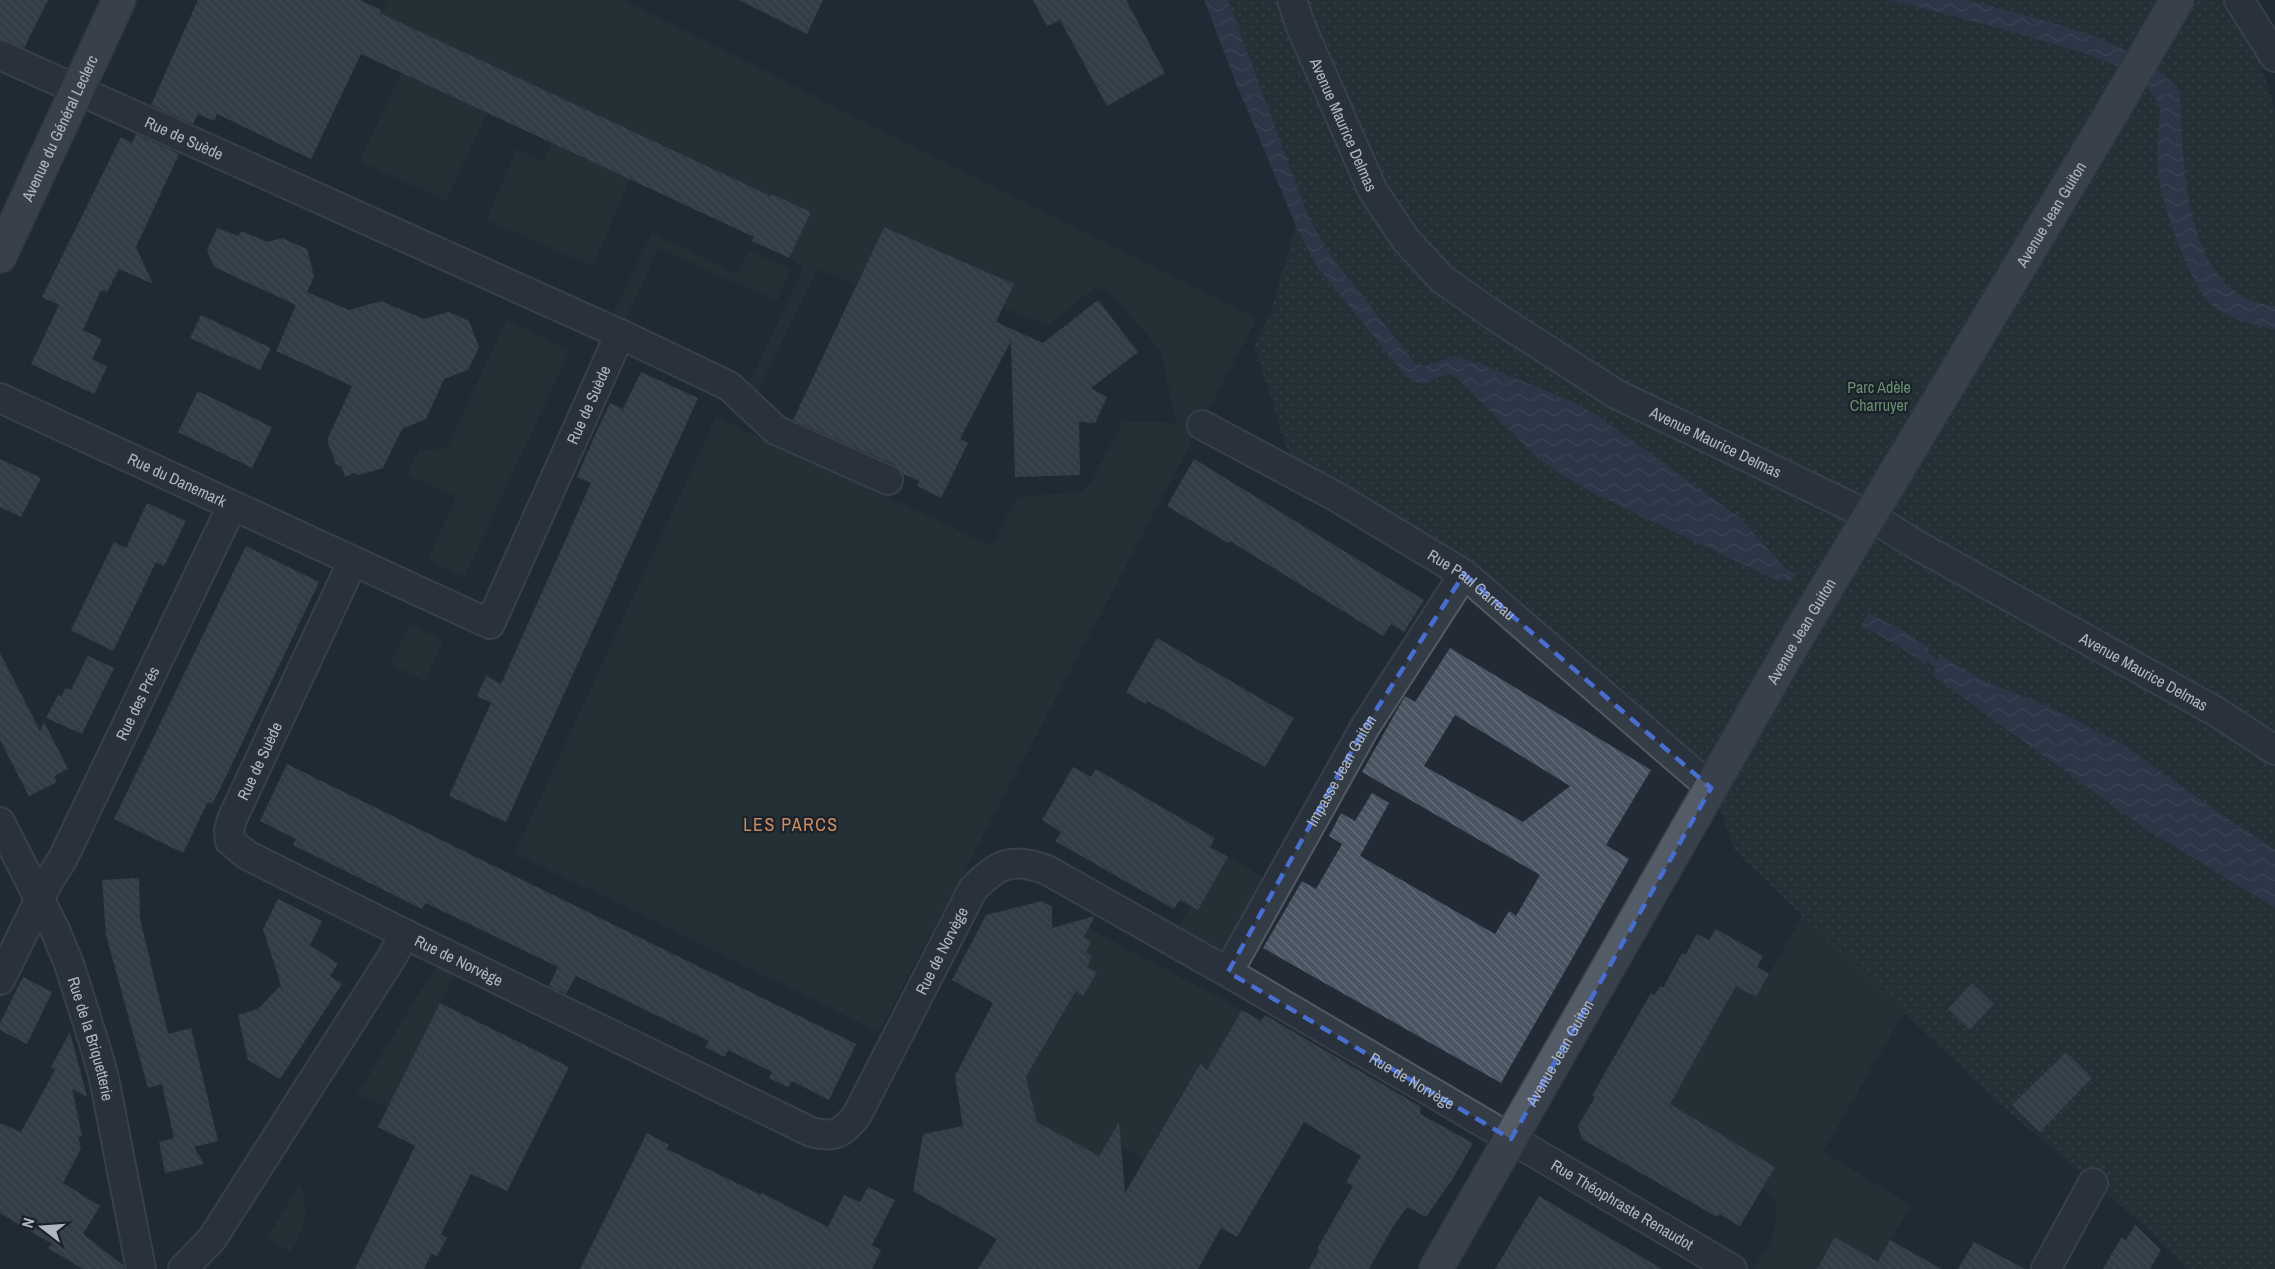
<svg xmlns="http://www.w3.org/2000/svg" width="2275" height="1269" font-family="'Archivo Narrow',sans-serif">
<defs>
<pattern id="park-dots" width="8" height="8" patternUnits="userSpaceOnUse" patternTransform="scale(1.5)"><rect width="8" height="8" fill="#263838"/><path d="M2 2h.1M6 6h.1" fill="none" stroke="#435353" stroke-width="1.8" stroke-linecap="round"/></pattern>
<pattern id="water-waves" width="16" height="10" patternUnits="userSpaceOnUse" patternTransform="scale(1.5)"><rect width="16" height="10" fill="#38485d"/><path d="M0 5q4-4 8 0t8 0" fill="none" stroke="#526073"/></pattern>
<pattern id="building-back-hatch" width="6" height="6" patternUnits="userSpaceOnUse" patternTransform="scale(1.5)"><rect width="6" height="6" fill="#495461"/><path d="M-1 5l2 2M0 0l6 6M5-1l2 2" fill="none" stroke="#616a76"/></pattern>
</defs>
<rect width="100%" height="100%" fill="#212a35"/>
<g fill="#263838">
<polygon points="387,0 622,0 1257,318 879,1032 515,853 716,417 992,546 1017,497 1081,492 1090,485 1123,421 1176,423 1161,351 1109,291 1094,288 1049,325 1003,308 1013,286 1012,283 884,227 856,285 817,269 751,406 743,397 804,267 789,258 811,212 773,194 769,201 763,192 380,13"/>
<polygon points="401,73 487,113 446,201 360,161"/>
<polygon points="552,143 630,179 593,266 486,220 517,149 543,161"/>
<polygon points="652,233 737,274 749,250 791,269 777,301 658,248 624,324 611,318"/>
<polygon points="507,319 570,350 464,577 428,560 456,497 407,475 419,450 447,448"/>
<polygon points="409,625 443,641 425,681 390,665"/>
<polygon points="1228,857 1277,885 1228,972 1171,940 1191,906 1198,910"/>
<path d="M1803,915L1904,1012L1823,1152L1911,1205L1878,1262L1835,1237L1817,1269H1754C1766,1249 1782,1228 1775,1203C1773,1197 1767,1192 1763,1188L1775,1167L1686,1114L1681,1123L1665,1098L1678,1090L1730,997L1734,984L1756,997Z"/>
<polygon points="1088,928 1242,1010 1207,1070 1199,1064 1150,1149 1150,1163 1121,1146 1122,1141 1116,1138 1109,1139 1098,1156 1037,1122 1026,1077 1073,998 1077,992 1083,995 1096,972 1087,967 1092,957 1086,952 1091,942 1084,937"/>
<polygon points="444,953 461,962 388,1107 357,1095"/>
<path d="M300,1184C310,1213 305,1225 291,1252L267,1238Z"/>
</g>
<polygon fill="url(#park-dots)" points="1224,0 2221,0 2256,48 2275,111 2275,1269 2186,1269 2139,1221 1996,1101 1734,850 1707,772 1292,464 1254,345 1270,314 1296,226"/>
<g fill="url(#water-waves)">
<path d="M1204,0H1228L1308,216L1328,252L1415,363L1425,366L1455,356L1483,365L1573,402L1597,415L1739,517L1786,569L1796,574L1790,582L1785,580H1776L1595,494L1564,476L1538,458L1454,375C1430,370 1431,400 1401,370L1318,268L1296,226L1236,83Z"/>
<path d="M1890,0C1914,0 1944,0 1967,0C1985,4 2003,10 2020,14C2077,30 2138,45 2179,90C2184,159 2181,298 2275,306V329C2250,324 2227,319 2208,301C2190,283 2159,198 2158,172C2157,151 2159,129 2160,108L2158,102L2142,81L2110,63L2078,51L1988,25Z"/>
<polygon points="1868,613 1900,629 1929,648 1925,664 1894,643 1861,626"/>
<polygon points="1939,654 1984,681 2047,706 2124,745 2213,809 2275,849 2275,908 2147,830 1933,676"/>
</g>
<g fill="none" stroke-linecap="round" stroke-linejoin="round">
<polyline stroke="#38485d" stroke-width="8" points="1920,652 1937,664"/>
</g>
<g fill="url(#building-back-hatch)" fill-rule="evenodd">
<polygon points="0,0 48,0 24,48 0,39"/>
<polygon points="198,0 360,0 381,10 380,13 771,196 772,194 811,212 789,258 752,241 754,237 361,54 311,159 217,114 214,121 198,114 193,124 151,105"/>
<polygon points="739,0 823,0 807,34"/>
<polygon points="1033,0 1126,0 1165,73 1107,106 1060,20 1047,26"/>
<polygon points="136,134 179,154 136,247 153,284 119,269 107,292 101,290 83,330 102,339 92,359 107,367 94,394 31,364 59,305 42,297 121,137 132,143"/>
<polygon points="884,227 1014,284 996,322 1043,343 1098,300 1138,352 1091,388 1107,397 1095,423 1079,422 1080,475 1015,477 1011,341 960,439 968,443 941,498 917,486 919,481 903,474 895,465 793,420"/>
<polygon points="217,228 238,236 242,231 267,242 282,238 307,249 314,276 307,292 349,310 381,301 424,319 449,312 469,321 479,347 468,370 444,379 426,419 402,429 383,468 359,475 354,473 345,477 342,467 336,464 327,440 352,386 276,351 296,305 214,267 207,250"/>
<polygon points="201,315 271,348 260,370 190,338"/>
<polygon points="641,372 698,398 506,822 449,796 491,703 477,696 486,676 501,684 591,483 577,477 595,435 610,403 623,409"/>
<polygon points="198,391 272,427 252,468 178,432"/>
<polygon points="0,459 41,478 21,517 0,507"/>
<polygon points="1194,459 1424,600 1404,632 1391,624 1383,636 1230,541 1228,543 1167,506"/>
<polygon points="147,503 186,521 164,566 156,562 113,651 71,630 114,542 126,548"/>
<polygon points="246,546 319,582 220,789 212,804 208,802 183,853 114,819"/>
<polygon points="1157,638 1294,718 1265,767 1147,701 1146,704 1126,692"/>
<path d="M1450,648L1651,770L1606,845L1629,859L1501,1083L1263,948L1302,881L1316,889L1342,844L1329,836L1341,813L1355,821L1372,793L1389,803L1360,856L1495,934L1509,911L1516,916L1540,875L1362,772L1405,696L1415,702ZM1455,715L1570,786L1523,822L1424,766Z"/>
<polygon points="0,653 40,731 44,722 68,769 54,776 57,782 29,796 0,740"/>
<polygon points="88,656 114,668 82,734 46,718 58,695 62,696 65,688 71,690"/>
<polygon points="287,764 856,1044 829,1100 792,1081 788,1087 769,1078 772,1072 728,1050 725,1057 705,1047 709,1041 576,976 566,994 549,986 558,967 426,903 422,909 293,845 296,839 260,821"/>
<polygon points="1073,767 1091,777 1096,769 1215,838 1210,847 1228,857 1198,910 1180,900 1174,909 1055,841 1061,832 1042,820"/>
<polygon points="139,878 140,919 168,1034 191,1028 218,1141 194,1147 204,1164 165,1173 159,1142 174,1138 162,1084 148,1088 106,935 102,880"/>
<polygon points="278,899 322,921 310,945 338,964 330,976 342,984 280,1079 248,1060 238,1015 258,1009 281,985 263,929"/>
<polygon points="1042,901 1052,907 1052,928 1095,916 1084,937 1091,942 1086,952 1092,957 1087,967 1097,972 1083,996 1076,991 1026,1077 1037,1122 1099,1156 1119,1122 1125,1193 1200,1064 1207,1070 1242,1010 1261,1021 1265,1015 1421,1107 1420,1114 1473,1143 1452,1180 1426,1217 1407,1207 1392,1228 1369,1269 1309,1269 1319,1251 1317,1249 1353,1186 1346,1182 1361,1156 1304,1122 1237,1237 1221,1228 1198,1269 978,1269 997,1239 913,1191 923,1134 963,1126 955,1076 993,1003 952,980 986,915"/>
<polygon points="1716,929 1763,956 1757,967 1769,974 1756,997 1736,986 1670,1104 1775,1167 1740,1226 1719,1214 1717,1217 1582,1139 1578,1126 1595,1097 1592,1096 1606,1071 1651,993 1654,996 1660,986 1663,988 1682,953 1685,955 1697,934 1709,940"/>
<polygon points="23,977 52,992 27,1044 0,1030 0,1023"/>
<polygon points="1972,983 1994,1004 1970,1030 1948,1009"/>
<polygon points="440,1003 569,1067 507,1191 471,1174 441,1234 447,1238 437,1256 431,1254 424,1269 355,1269 415,1146 378,1127"/>
<polygon points="70,1032 87,1097 72,1089 82,1136 78,1137 81,1148 63,1183 100,1206 83,1234 124,1266 124,1269 83,1269 48,1248 52,1244 0,1213 0,1123 21,1132 55,1070 51,1067"/>
<polygon points="2066,1052 2092,1078 2040,1132 2012,1105"/>
<polygon points="647,1133 669,1145 667,1149 761,1195 762,1193 828,1227 844,1195 860,1202 868,1187 895,1200 872,1245 881,1250 872,1269 580,1269"/>
<polygon points="1539,1196 1662,1269 1495,1269"/>
<polygon points="2135,1225 2161,1250 2150,1269 2103,1269 2121,1238 2126,1240"/>
<polygon points="1835,1237 1878,1262 1890,1240 1941,1269 1817,1269"/>
<polygon points="1974,1242 2025,1269 1958,1269"/>
</g>
<g fill="none" stroke-linecap="round" stroke-linejoin="round">
<defs>
<g id="minor">
<path id="s1" d="M1292,0L1301,27L1373,191L1406,240L1442,279L1496,317L1616,394L1870,516L1915,544L2215,711L2275,750"/>
<polyline points="2239,0 2275,57"/>
<path id="s2" d="M0,55L620,334L729,386L776,430L888,480"/>
<path id="s3" d="M0,398L490,624L620,334"/>
<path id="s4" d="M1202,425L1335,496L1464,574L1711,788"/>
<path id="s5" d="M0,822L55,930L69,964L95,1046L104,1078L141,1269"/>
<path id="s6" d="M405,934L811,1132C834,1138 842,1134 857,1115L973,889C999,863 1012,857 1047,870L1243,981L1732,1269"/>
<path id="s7" d="M1228,972L1365,727L1464,574"/>
<path id="s8" d="M0,980L49,880L62,860L232,506"/>
<path id="s9" d="M183,1269L212,1239L392,957L405,934L247,855L230,841L229,830L233,817L353,561"/>
<polyline points="2046,1269 2093,1183"/>
</g>
<g id="major">
<path id="s10" d="M0,256L119,0"/>
<path id="s11" d="M1436,1269L1794,642L2111,114L2177,0"/>
</g>
</defs>
<use href="#minor" stroke="#525a64" stroke-width="32"/>
<use href="#major" stroke="#3e454f" stroke-width="36"/>
<use href="#minor" stroke="#343c46" stroke-width="28"/>
<use href="#major" stroke="#525b66" stroke-width="33"/>
</g>
<path d="M0 0H2275V1269H0ZM1464,574L1711,788L1511,1139L1228,972L1365,727Z" fill="#212a35" fill-opacity=".55" fill-rule="evenodd"/>
<path fill="none" stroke="#496ed2" stroke-width="4.5" stroke-dasharray="12 8" stroke-linejoin="round" d="M1464,574L1711,788L1511,1139L1228,972L1365,727Z"/>
<g text-anchor="middle" dominant-baseline="central" stroke-width="4.5" stroke-linejoin="round" paint-order="stroke">
<g font-size="16" fill="#afb7c3" stroke="#1a212a">
<text stroke="none"><textPath href="#s1" startOffset="135">Avenue Maurice Delmas</textPath></text>
<text stroke="none"><textPath href="#s10" startOffset="141">Avenue du Général Leclerc</textPath></text>
<text stroke="none"><textPath href="#s2" startOffset="202">Rue de Suède</textPath></text>
<text stroke="none"><textPath href="#s11" startOffset="1221">Avenue Jean Guiton</textPath></text>
<text stroke="none"><textPath href="#s3" startOffset="780">Rue de Suède</textPath></text>
<text stroke="none"><textPath href="#s1" startOffset="639">Avenue Maurice Delmas</textPath></text>
<text stroke="none"><textPath href="#s3" startOffset="195">Rue du Danemark</textPath></text>
<text stroke="none"><textPath href="#s4" startOffset="314">Rue Paul Garreau</textPath></text>
<text stroke="none"><textPath href="#s11" startOffset="735">Avenue Jean Guiton</textPath></text>
<text stroke="none"><textPath href="#s1" startOffset="1125">Avenue Maurice Delmas</textPath></text>
<text stroke="none"><textPath href="#s8" startOffset="309">Rue des Prés</textPath></text>
<text stroke="none"><textPath href="#s9" startOffset="688">Rue de Suède</textPath></text>
<text stroke="none"><textPath href="#s7" startOffset="231">Impasse Jean Guiton</textPath></text>
<text stroke="none"><textPath href="#s6" startOffset="690">Rue de Norvège</textPath></text>
<text stroke="none"><textPath href="#s6" startOffset="60">Rue de Norvège</textPath></text>
<text stroke="none"><textPath href="#s5" startOffset="236">Rue de la Briquetterie</textPath></text>
<text stroke="none"><textPath href="#s11" startOffset="249">Avenue Jean Guiton</textPath></text>
<text stroke="none"><textPath href="#s6" startOffset="1264">Rue de Norvège</textPath></text>
<text stroke="none"><textPath href="#s6" startOffset="1508">Rue Théophraste Renaudot</textPath></text>
</g>
<g font-size="16" fill="#689170" stroke="#1a212a">
<text x="1879" y="387">Parc Adèle<tspan x="1879" dy="18">Charruyer</tspan></text>
</g>
<g font-size="18" letter-spacing="1.5" fill="#cb8c61" stroke="#1a212a">
<text x="791" y="824">LES PARCS</text>
</g>
</g>
<g transform="translate(42 1227) rotate(287)" stroke="#1a212a" stroke-width="4.5" paint-order="stroke">
<path d="M0-4.5L10 22L0 15L-10 22Z" fill="#afb7c3"/>
<text y="-9" font-size="16" font-weight="bold" text-anchor="middle" fill="#afb7c3">N</text>
</g>
</svg>
